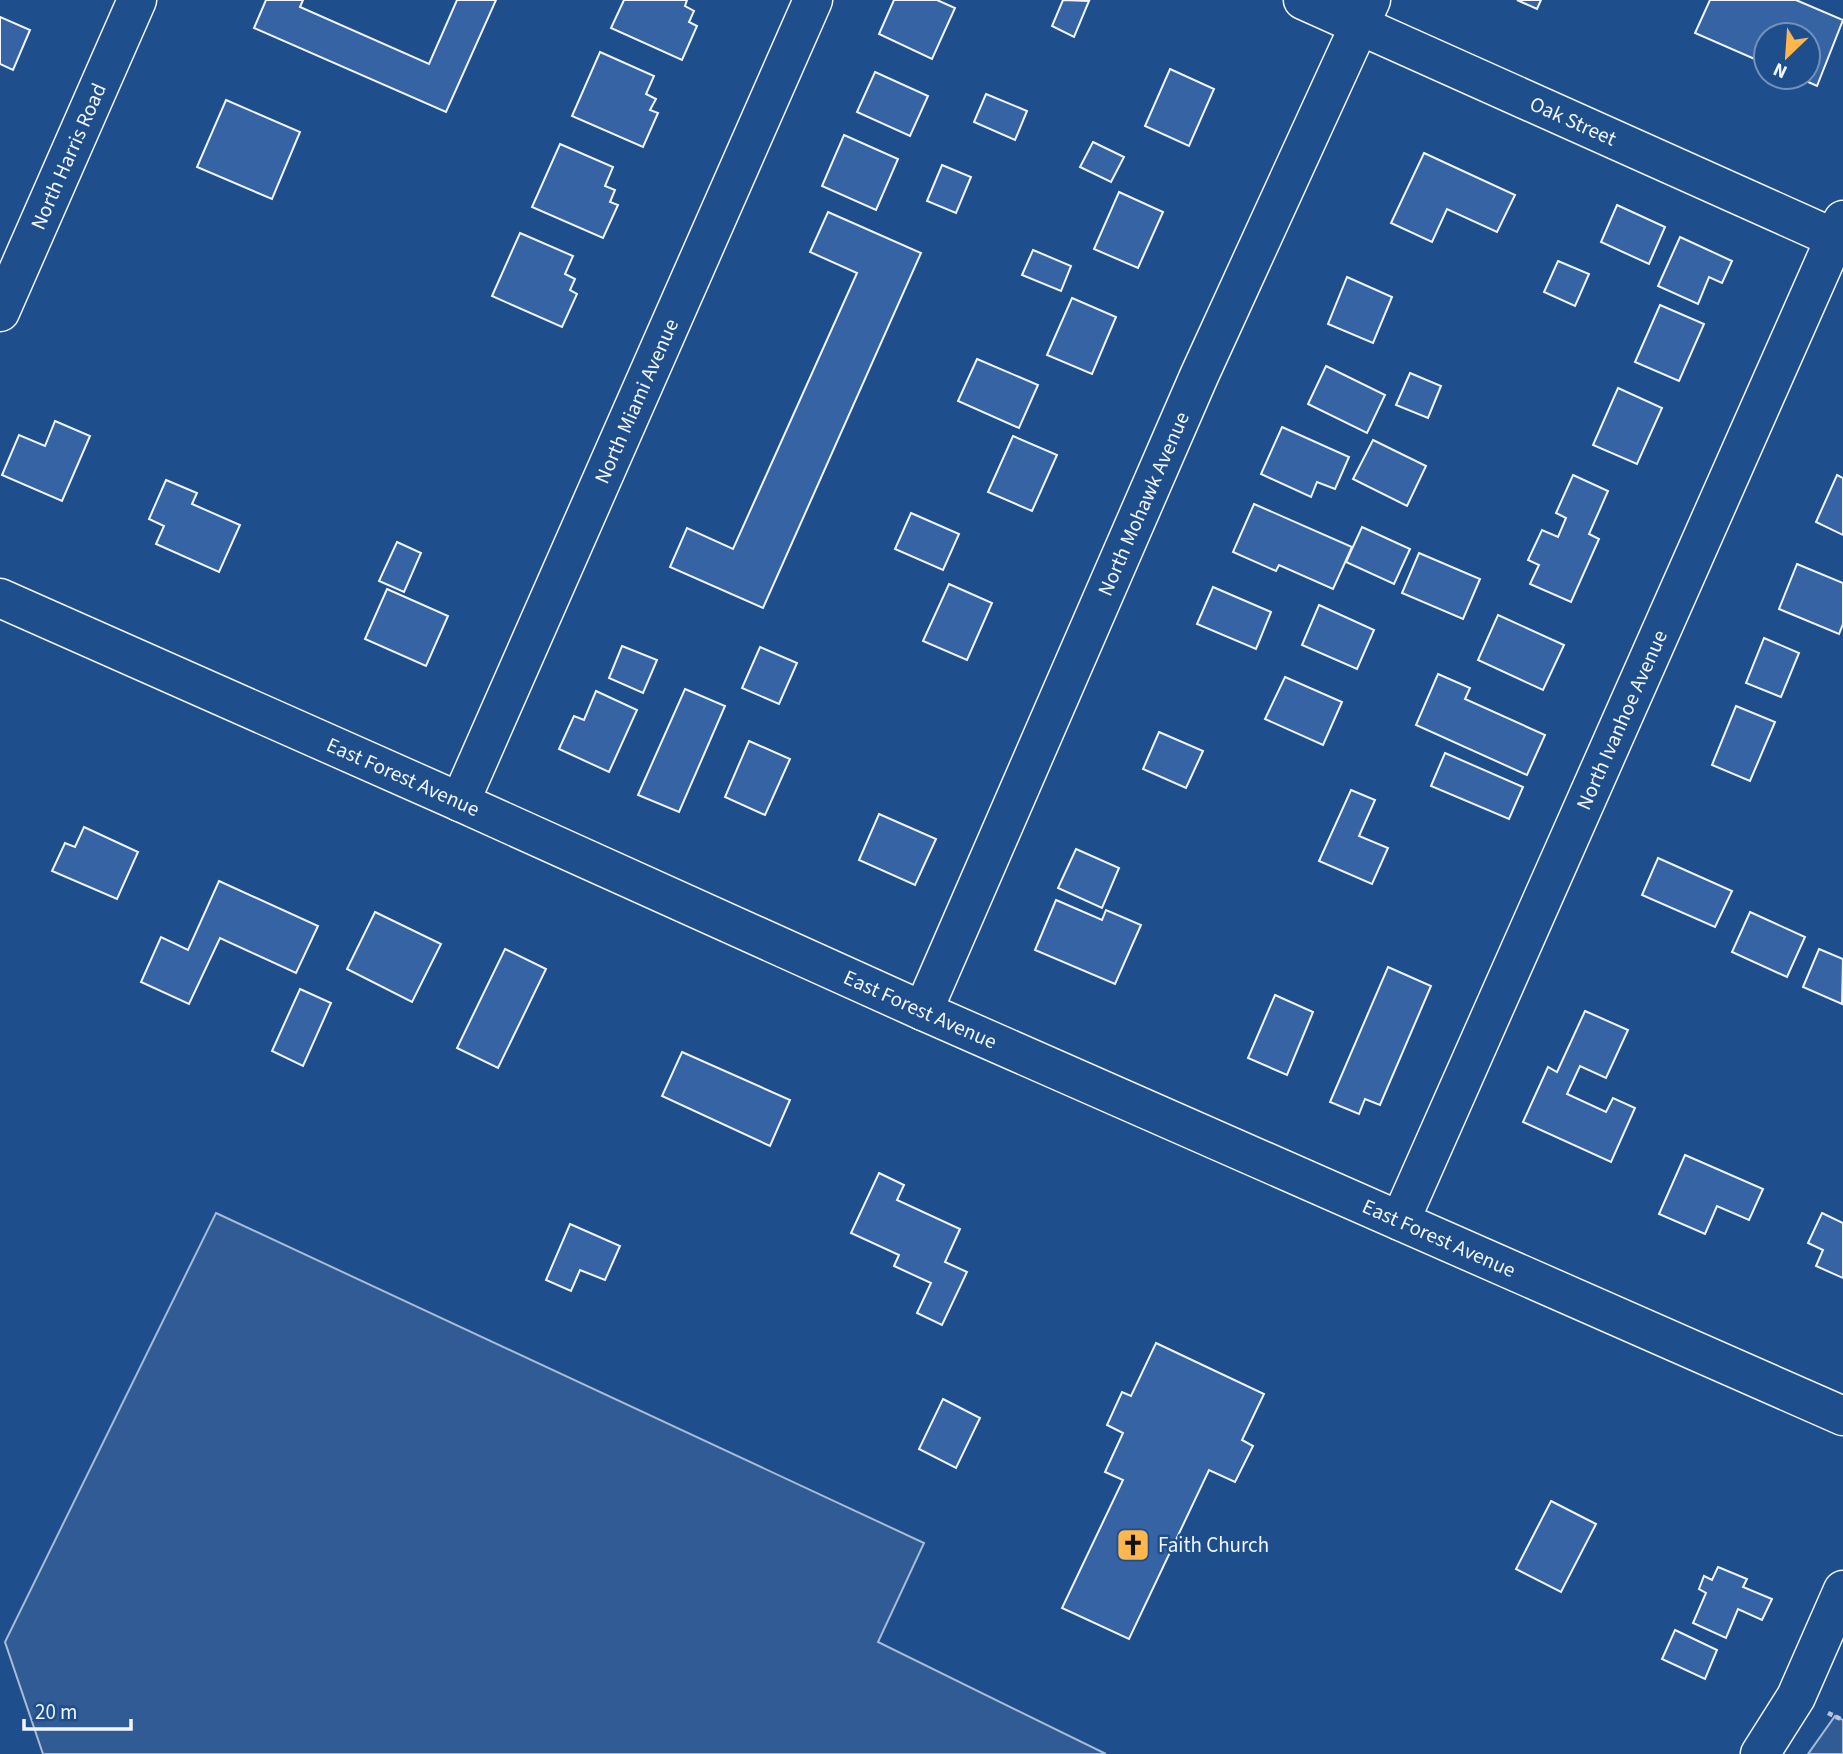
<svg xmlns="http://www.w3.org/2000/svg" width="1843" height="1754" font-family="'Source Sans 3',sans-serif">
<rect width="100%" height="100%" fill="#1f4e8c"/>
<g fill="#305b95" stroke="#a8bbd7" stroke-width="2">
<polygon points="216,1213 924,1543 878,1642 1106,1754 43,1754 5,1642"/>
<polygon points="1835,1716 1843,1720 1843,1754 1808,1754"/>
</g>
<g fill="#3563a3" stroke="#f2f6ff" stroke-width="2">
<polygon points="266,0 303,0 300,7 429,64 457,0 496,0 446,112 254,28"/>
<polygon points="624,0 687,0 685,6 694,11 689,22 697,26 682,60 611,28"/>
<polygon points="894,0 937,0 955,8 932,59 879,34"/>
<polygon points="1063,0 1089,1 1074,37 1052,26"/>
<polygon points="1517,0 1541,0 1537,9"/>
<polygon points="1710,0 1796,0 1843,20 1817,86 1797,77 1808,77 1808,35 1766,35 1766,64 1695,33"/>
<polygon points="0,17 30,30 13,70 0,64"/>
<polygon points="600,52 654,76 646,94 656,99 650,110 658,113 643,147 572,116"/>
<polygon points="1170,69 1214,89 1189,146 1145,126"/>
<polygon points="875,72 928,96 910,136 857,112"/>
<polygon points="986,94 1027,111 1015,140 974,122"/>
<polygon points="226,100 300,132 272,199 197,167"/>
<polygon points="844,135 898,159 876,210 822,186"/>
<polygon points="1093,142 1124,157 1111,182 1080,167"/>
<polygon points="560,144 613,167 605,186 615,190 610,202 618,205 603,238 532,207"/>
<polygon points="1424,153 1515,195 1497,232 1447,209 1432,242 1391,223"/>
<polygon points="942,165 971,177 956,213 927,201"/>
<polygon points="1119,192 1163,212 1138,268 1094,249"/>
<polygon points="1617,205 1665,227 1649,264 1601,242"/>
<polygon points="828,212 921,253 763,608 670,567 687,528 733,549 857,273 810,252"/>
<polygon points="520,233 573,256 565,274 575,279 570,290 577,294 562,327 492,296"/>
<polygon points="1680,237 1732,261 1722,283 1709,277 1698,304 1658,286"/>
<polygon points="1033,250 1071,266 1061,291 1022,275"/>
<polygon points="1558,261 1589,274 1575,306 1544,292"/>
<polygon points="1347,277 1392,297 1373,343 1328,324"/>
<polygon points="1072,298 1116,317 1092,374 1047,355"/>
<polygon points="1660,305 1704,324 1679,381 1635,362"/>
<polygon points="977,359 1038,385 1019,428 958,401"/>
<polygon points="1326,366 1385,395 1367,433 1308,404"/>
<polygon points="1410,373 1441,386 1428,418 1396,405"/>
<polygon points="1618,388 1662,408 1637,464 1593,445"/>
<polygon points="55,421 90,436 62,501 2,475 19,435 45,446"/>
<polygon points="1282,427 1349,457 1335,489 1317,482 1311,497 1261,474"/>
<polygon points="1013,436 1057,455 1032,511 988,492"/>
<polygon points="1373,440 1426,466 1407,506 1353,479"/>
<polygon points="1573,475 1608,491 1589,534 1599,539 1571,602 1530,584 1539,565 1528,560 1542,530 1558,537 1566,518 1556,513"/>
<polygon points="1837,475 1843,478 1843,535 1816,522"/>
<polygon points="166,480 197,493 192,504 240,525 219,572 156,544 164,526 149,519"/>
<polygon points="1254,504 1352,547 1333,589 1279,565 1276,571 1233,552"/>
<polygon points="911,513 959,534 943,570 895,549"/>
<polygon points="1362,527 1410,549 1394,584 1346,562"/>
<polygon points="397,542 421,553 404,592 379,581"/>
<polygon points="1419,553 1480,579 1463,619 1402,593"/>
<polygon points="1797,564 1843,583 1843,624 1839,634 1779,609"/>
<polygon points="949,584 992,603 967,660 923,641"/>
<polygon points="1213,587 1271,612 1256,649 1197,624"/>
<polygon points="387,589 448,616 426,666 365,639"/>
<polygon points="1319,605 1374,630 1357,669 1302,645"/>
<polygon points="1498,615 1564,645 1543,690 1478,660"/>
<polygon points="1764,638 1799,653 1781,697 1746,683"/>
<polygon points="622,646 657,660 643,693 609,678"/>
<polygon points="760,647 797,663 779,704 742,688"/>
<polygon points="1438,674 1470,688 1465,699 1545,735 1527,775 1416,725"/>
<polygon points="1285,677 1342,702 1323,745 1265,719"/>
<polygon points="685,689 725,706 679,812 638,795"/>
<polygon points="596,691 637,710 609,772 559,749 574,716 584,720"/>
<polygon points="1736,706 1775,722 1750,781 1712,765"/>
<polygon points="1159,732 1203,751 1186,788 1143,769"/>
<polygon points="749,741 790,759 765,815 725,797"/>
<polygon points="1445,753 1523,787 1509,819 1431,786"/>
<polygon points="1351,790 1375,800 1359,836 1388,848 1372,884 1319,861"/>
<polygon points="879,814 936,839 915,885 859,860"/>
<polygon points="84,827 138,852 117,899 52,871 65,843 75,847"/>
<polygon points="1076,849 1119,868 1102,908 1058,888"/>
<polygon points="1658,858 1732,891 1715,927 1642,895"/>
<polygon points="219,881 318,926 296,973 220,938 189,1004 141,982 161,937 188,950"/>
<polygon points="1056,900 1102,920 1106,910 1141,925 1115,984 1035,950"/>
<polygon points="375,912 441,944 412,1002 347,969"/>
<polygon points="1750,912 1805,937 1787,977 1732,952"/>
<polygon points="505,949 546,969 498,1068 457,1048"/>
<polygon points="1819,949 1843,959 1842,1004 1803,987"/>
<polygon points="1388,967 1431,986 1380,1105 1365,1099 1359,1114 1330,1102"/>
<polygon points="300,989 331,1003 303,1066 272,1051"/>
<polygon points="1275,995 1313,1012 1287,1075 1248,1058"/>
<polygon points="1585,1011 1628,1030 1606,1078 1580,1066 1567,1094 1606,1112 1613,1098 1635,1108 1611,1162 1523,1122 1548,1067 1557,1072"/>
<polygon points="682,1052 790,1100 770,1146 662,1096"/>
<polygon points="1685,1155 1763,1189 1749,1220 1717,1206 1705,1234 1659,1214"/>
<polygon points="879,1173 904,1185 897,1200 960,1229 945,1262 967,1272 942,1325 917,1313 931,1283 894,1266 899,1255 851,1233"/>
<polygon points="1822,1213 1843,1223 1843,1278 1816,1266 1823,1250 1808,1243"/>
<polygon points="570,1224 620,1246 605,1280 580,1270 571,1291 546,1280"/>
<polygon points="1156,1343 1264,1394 1242,1440 1253,1446 1235,1482 1209,1470 1129,1639 1062,1608 1123,1480 1105,1472 1123,1433 1107,1425 1122,1392 1131,1396"/>
<polygon points="943,1399 980,1418 956,1468 919,1449"/>
<polygon points="1551,1501 1596,1524 1561,1592 1516,1569"/>
<polygon points="1718,1567 1747,1579 1743,1587 1772,1599 1762,1620 1738,1609 1726,1638 1693,1623 1706,1593 1699,1589 1704,1576 1712,1580"/>
<polygon points="1675,1630 1717,1650 1705,1679 1662,1659"/>
</g>
<g fill="none" stroke-linecap="round" stroke-linejoin="round">
<defs>
<g id="minor">
<path id="s1" d="M1303,0L1843,242"/>
<path id="s2" d="M0,312L137,0"/>
<path id="s3" d="M0,598L460,802L923,1011L1843,1416"/>
<path id="s4" d="M460,802L813,0"/>
<path id="s5" d="M923,1011L1199,376L1371,0"/>
<path id="s6" d="M1400,1221L1843,220"/>
<polyline points="1760,1754 1796,1697 1843,1590"/>
</g>
</defs>
<use href="#minor" stroke="#f2f6ff" stroke-width="41"/>
<polyline stroke="#b3c4dc" stroke-width="4.5" stroke-dasharray="5 3.5" stroke-linecap="butt" points="1828,1713 1843,1720"/>
<use href="#minor" stroke="#1f4e8c" stroke-width="38"/>
</g>
<defs>
<symbol id="church-square" viewBox="-11 -11 22 22"><rect x="-9" y="-9" width="18" height="18" rx="4" fill="#ffb74d" stroke="#1f4e8c"/><path d="M-1.2-6h2.4v3.5h3.3v2.4h-3.3V6h-2.4V-.1h-3.3v-2.4h3.3Z" fill="#111"/></symbol>
</defs>
<g fill-rule="evenodd">
<use href="#church-square" x="1114" y="1526" width="38" height="38"/>
</g>
<g text-anchor="middle" dominant-baseline="central" stroke-width="5" stroke-linejoin="round" paint-order="stroke">
<g font-size="21" fill="#f2f6ff" stroke="#1f4e8c">
<text stroke="none"><textPath href="#s1" startOffset="296">Oak Street</textPath></text>
<text stroke="none"><textPath href="#s2" startOffset="170">North Harris Road</textPath></text>
<text stroke="none"><textPath href="#s4" startOffset="438">North Miami Avenue</textPath></text>
<text stroke="none"><textPath href="#s5" startOffset="553">North Mohawk Avenue</textPath></text>
<text stroke="none"><textPath href="#s6" startOffset="548">North Ivanhoe Avenue</textPath></text>
<text stroke="none"><textPath href="#s3" startOffset="441">East Forest Avenue</textPath></text>
<text stroke="none"><textPath href="#s3" startOffset="1008">East Forest Avenue</textPath></text>
<text stroke="none"><textPath href="#s3" startOffset="1575">East Forest Avenue</textPath></text>
</g>
<g font-size="21" fill="#f2f6ff" stroke="#1f4e8c" text-anchor="start">
<text x="1158" y="1545">Faith Church</text>
</g>
</g>
<g transform="translate(1787 56) rotate(205)"><circle r="33" fill="#1f4e8c" stroke="#7391ba" stroke-width="2"/>
<path d="M0-5L12 26L0 18L-12 26Z" fill="#ffb74d"/>
<text y="-10" font-size="19" font-weight="bold" text-anchor="middle" fill="#f2f6ff">N</text>
</g>
<path d="M24 1719v10h107v-10" fill="none" stroke="#f2f6ff" stroke-width="3.5"/>
<text x="35" y="1719" font-size="21" fill="#f2f6ff" stroke="#1f4e8c" stroke-width="5" paint-order="stroke">20 m</text>
</svg>
